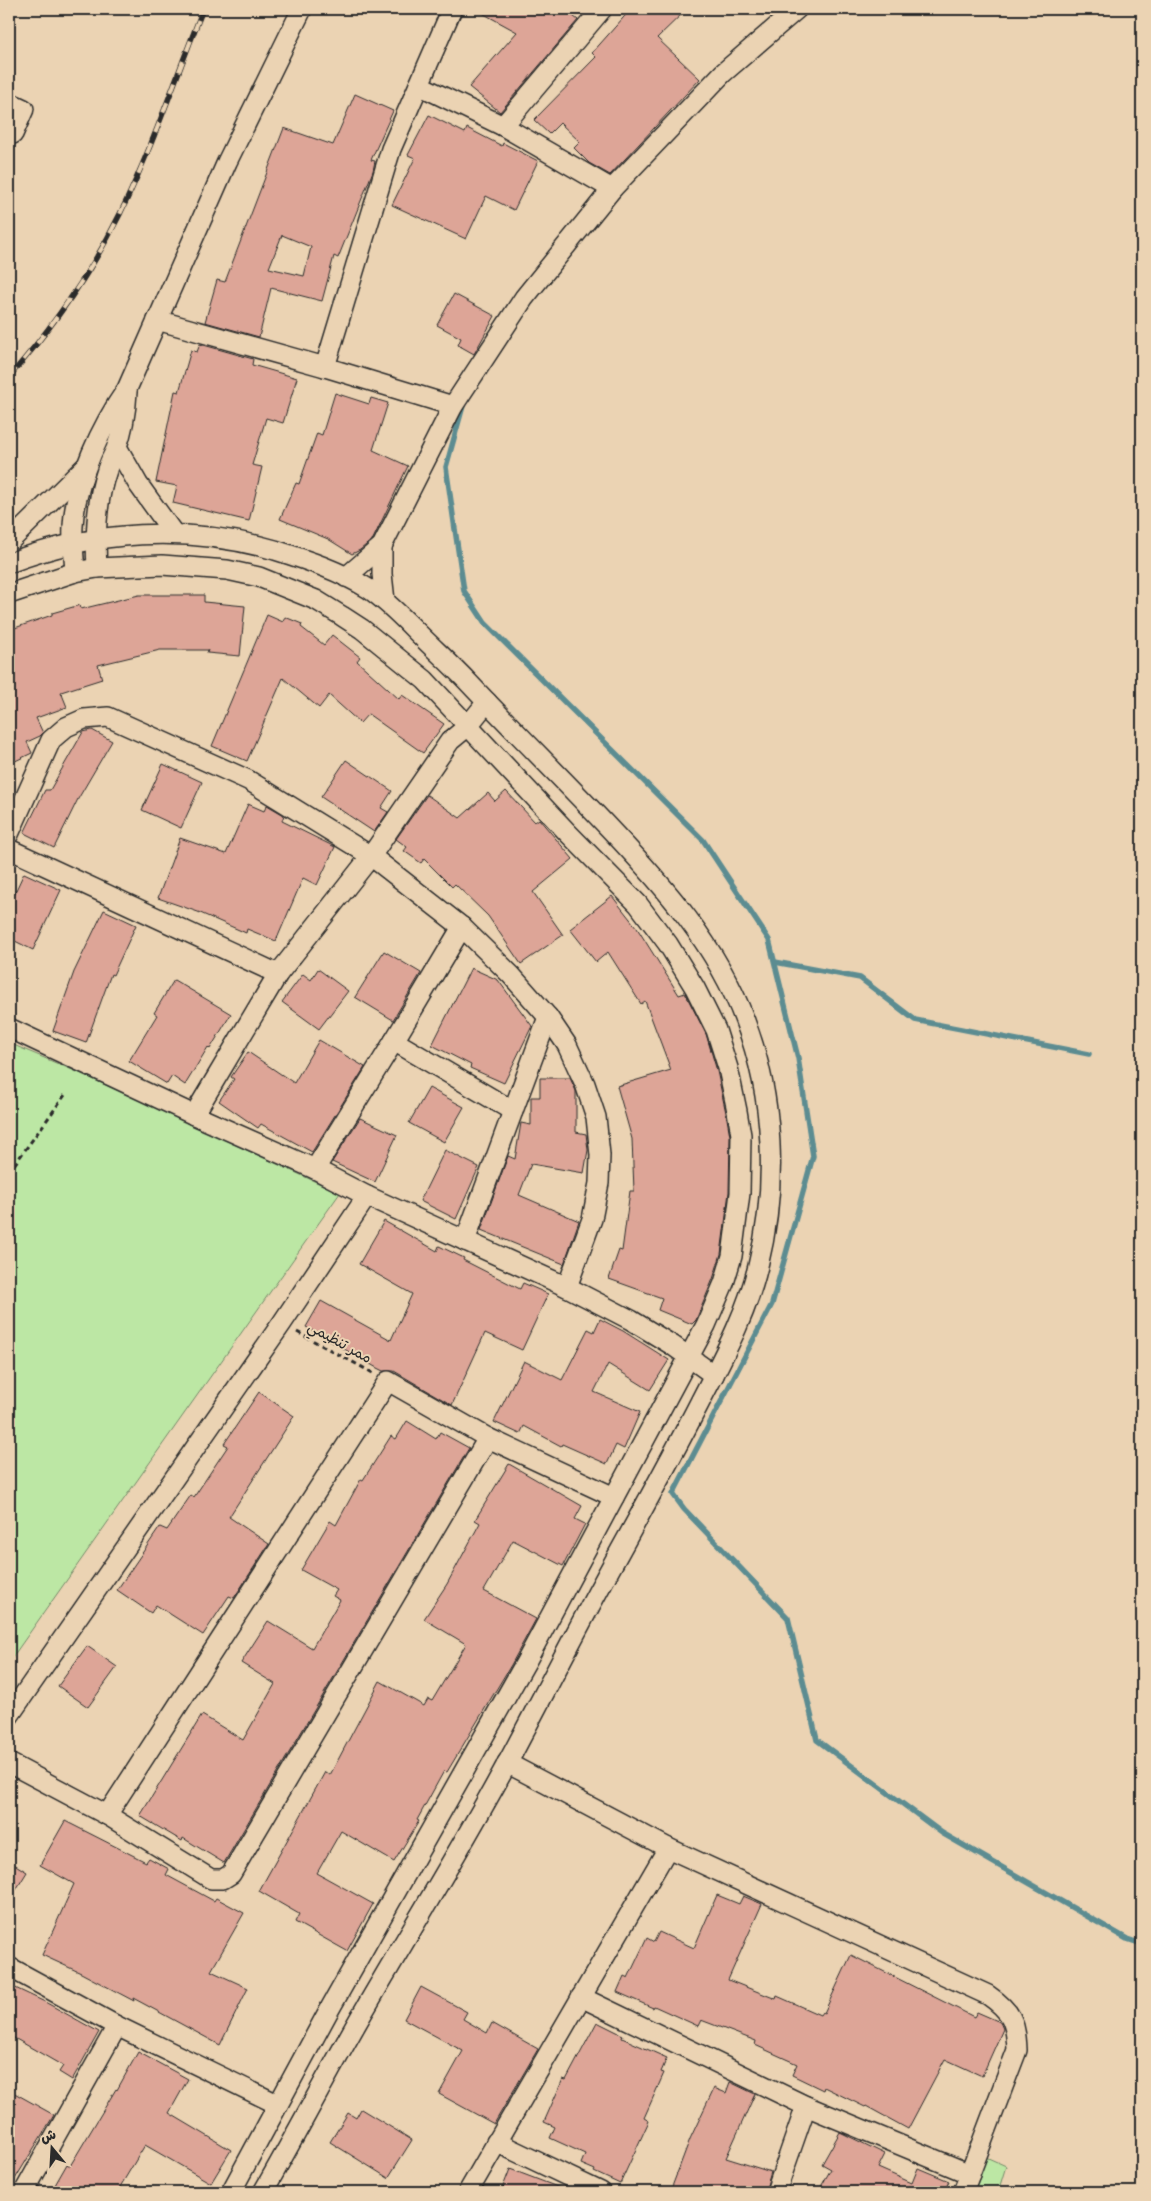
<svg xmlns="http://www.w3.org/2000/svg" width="1151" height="2201" font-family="Itim,'Playpen Sans Arabic',sans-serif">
<rect width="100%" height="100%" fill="#ebd3b3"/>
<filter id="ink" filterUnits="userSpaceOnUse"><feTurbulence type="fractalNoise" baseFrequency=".02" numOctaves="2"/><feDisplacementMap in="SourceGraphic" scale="10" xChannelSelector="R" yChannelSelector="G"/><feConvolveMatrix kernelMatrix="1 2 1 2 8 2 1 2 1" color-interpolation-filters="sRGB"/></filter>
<g filter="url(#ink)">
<g fill="#bce7a4" stroke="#748968">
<polygon points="9,1043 82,1074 340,1193 9,1662"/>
<polygon points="977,2153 1006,2166 998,2192 964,2192"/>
</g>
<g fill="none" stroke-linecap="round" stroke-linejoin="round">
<g stroke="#5b8c91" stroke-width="5.5">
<polyline points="463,406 446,467 464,591 485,623 703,840 769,940 798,1058 813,1156 772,1304 673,1494 684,1509 788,1618 817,1740 942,1833 1127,1939 1142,1944"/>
<polyline points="775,962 860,978 915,1020 1089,1054"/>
</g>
</g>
<g fill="#dda597" stroke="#2b2b2b" fill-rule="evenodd">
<polygon points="475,9 564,9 578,20 500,112 469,87 517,32"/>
<polygon points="631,9 687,9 657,38 700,79 610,175 589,163 574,148 580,142 560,123 549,134 534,120 596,57 592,53"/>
<path d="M355,94L393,111L371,160L375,161L373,171L338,258L334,256L322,301L271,288L259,337L205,322L217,280L225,282L284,128L333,145ZM282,235L311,247L304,276L269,268Z"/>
<polygon points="429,115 465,133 467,128 502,146 503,143 538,161 514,210 486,196 466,239 392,205 415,158 408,155"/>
<polygon points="454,294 495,316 474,354 458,345 461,338 437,325"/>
<polygon points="200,344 253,359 252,365 297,378 283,423 266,418 252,465 262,467 249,521 173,503 177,486 156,482 175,391 179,392 191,350 197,352"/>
<polygon points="335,393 369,404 371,398 388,403 373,450 408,466 373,539 360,550 352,554 328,539 280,519 296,483 299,484 317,433 322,435"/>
<polygon points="139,595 204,595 204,602 245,606 240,656 207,653 208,650 160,650 98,665 102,679 61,692 67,707 36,718 43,733 40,736 27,742 32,753 9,764 9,630 52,615 52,613 80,605 81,609"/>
<polygon points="267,615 283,622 285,617 302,624 301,627 324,645 332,635 360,657 357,661 399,699 402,695 444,724 423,753 368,714 360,723 329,695 319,708 283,678 247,761 212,746"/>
<polygon points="92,730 112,741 78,799 54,848 24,833 45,790 50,790 83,732"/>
<polygon points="346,760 392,791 381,808 388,812 374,832 321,797"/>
<polygon points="163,764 202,782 181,828 142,810"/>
<polygon points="506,791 535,822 539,819 573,859 533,892 563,935 521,964 488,916 455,884 452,887 424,859 421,863 404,851 407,847 396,839 427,795 460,818 488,793 495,801"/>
<polygon points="248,804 264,811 267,805 284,815 282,821 335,847 317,885 303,878 276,941 247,929 246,933 198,912 158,898 180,838 226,854"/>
<polygon points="24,873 61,890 33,950 9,938 9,905"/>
<polygon points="612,896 637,928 679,995 685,993 706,1034 717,1071 726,1113 730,1136 729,1192 721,1254 713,1279 696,1320 692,1324 658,1310 662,1298 609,1279 619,1250 622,1251 630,1191 634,1191 632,1139 617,1086 671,1070 645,1001 641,1004 608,952 596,962 570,929"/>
<polygon points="104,910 136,925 113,975 111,974 86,1043 53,1031 74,972"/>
<polygon points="384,951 421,973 393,1020 355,997"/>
<polygon points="471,968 498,980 532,1026 504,1083 470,1068 471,1065 432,1045"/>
<polygon points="318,969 348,991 319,1029 282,1002 303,974 311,980"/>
<polygon points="174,980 231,1014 210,1049 208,1047 185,1085 172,1076 167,1084 129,1061 157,1015 154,1013"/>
<polygon points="319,1040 365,1067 312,1152 261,1124 258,1128 219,1101 234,1079 231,1077 248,1052 294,1083"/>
<polygon points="540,1078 570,1078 576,1091 576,1132 586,1134 588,1150 584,1173 531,1164 519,1195 579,1221 564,1264 481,1230 508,1156 515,1159 521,1123 531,1125 531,1097 540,1097"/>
<polygon points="429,1088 464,1107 444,1142 409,1123"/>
<polygon points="360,1118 397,1135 375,1182 332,1162"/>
<polygon points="445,1150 479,1167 456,1219 420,1201"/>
<polygon points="384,1221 437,1251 439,1246 464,1258 463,1260 520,1289 523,1283 548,1294 522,1350 485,1333 452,1405 394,1371 383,1371 377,1368 306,1327 321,1301 391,1340 412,1294 359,1264"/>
<polygon points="600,1319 623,1331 669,1360 650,1390 608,1364 594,1392 640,1412 624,1449 616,1445 607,1464 562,1444 561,1446 524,1426 520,1434 494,1422 524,1361 562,1380 588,1329 594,1332"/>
<polygon points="259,1392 294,1416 229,1517 269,1544 234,1598 229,1596 203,1635 156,1605 151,1613 117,1590 160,1527 167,1530 191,1495 194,1497 228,1446 224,1444"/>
<polygon points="407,1421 436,1439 440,1432 469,1448 224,1863 183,1838 182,1841 140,1816 202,1715 243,1740 275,1684 241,1663 268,1621 312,1648 340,1600 333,1596 337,1590 301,1570 330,1521 336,1525 361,1479 363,1480 391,1436 396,1439"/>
<polygon points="509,1464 582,1506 575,1519 585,1524 563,1566 513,1540 484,1591 536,1619 511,1665 447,1772 444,1771 417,1820 419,1821 394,1862 341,1831 317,1873 373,1904 347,1951 295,1922 299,1914 259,1891 325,1772 330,1775 380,1681 424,1706 428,1699 432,1701 466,1644 424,1619 447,1584 480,1523 475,1520"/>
<polygon points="87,1646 117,1667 88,1707 58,1686"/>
<polygon points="65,1821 146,1862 149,1858 169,1869 166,1875 214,1901 216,1898 244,1913 211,1971 248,1988 220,2045 133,1998 134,2001 81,1973 42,1955 74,1884 40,1865"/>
<polygon points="9,1861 27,1872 9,1901"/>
<polygon points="717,1895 739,1904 743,1896 762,1904 728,1980 776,1999 777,1996 820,2015 822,2012 824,2013 851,1955 974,2017 977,2012 1000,2022 1003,2029 982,2076 945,2059 908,2129 866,2106 865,2107 824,2087 823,2090 792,2075 797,2064 755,2045 756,2041 701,2020 698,2026 654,2006 653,2008 617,1992 624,1976 628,1978 647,1938 654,1942 659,1932 694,1948"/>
<polygon points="9,1985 45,2002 99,2032 72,2080 59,2072 63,2066 9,2035"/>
<polygon points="421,1987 467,2012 463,2019 487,2033 492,2023 538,2049 494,2124 439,2094 463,2051 404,2019"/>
<polygon points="597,2022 623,2035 622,2038 667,2058 661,2072 664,2073 644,2118 649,2121 620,2184 594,2172 595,2170 581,2164 585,2154 550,2138 555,2127 544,2122 563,2079 566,2080"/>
<polygon points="138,2052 188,2079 169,2113 231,2150 211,2183 145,2145 117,2192 51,2192 67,2164 70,2166 116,2089 117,2090"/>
<polygon points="730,2082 755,2094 726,2158 771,2172 765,2192 670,2192 690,2139 714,2088 726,2093"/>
<polygon points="9,2090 54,2115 9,2189"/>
<polygon points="361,2109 412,2140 388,2178 330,2142 348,2113 356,2118"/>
<polygon points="840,2132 885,2154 878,2168 912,2183 918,2168 949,2181 944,2192 818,2192 831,2169 822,2164"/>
<polygon points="510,2169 568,2191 568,2192 501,2192"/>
</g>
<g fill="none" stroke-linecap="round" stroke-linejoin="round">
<defs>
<g id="minor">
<polyline points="419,85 503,126 612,189"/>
<polyline points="9,102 24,109 13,134 9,132"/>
<polyline points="503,126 602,9"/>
<polyline points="157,320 325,367 391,149 452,9"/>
<polyline points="325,367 453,406"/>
<polyline points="117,447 138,484 174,534"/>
<polyline points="9,542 85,467"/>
<polyline points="382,546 382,574 385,601"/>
<path d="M9,563C94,530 187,525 275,550C307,560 340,571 369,589C388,602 403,618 419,634C435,650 452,665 468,682C514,731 563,779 609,828C664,886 717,945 745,1021C774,1097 778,1186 758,1266C747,1313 723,1357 701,1400C670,1461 637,1520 604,1580C572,1639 541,1700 509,1760C463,1846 411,1929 362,2014C328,2073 297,2133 263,2192"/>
<path d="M97,568C95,535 96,501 107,470C109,462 113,456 116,449C123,431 126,411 127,392"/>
<path d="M75,572C74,556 72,541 73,526C75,481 102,425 127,389L227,162L302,9"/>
<polyline points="346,577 382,546 453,406 524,298 612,189 723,73 797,9"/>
<polyline points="9,594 75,572 97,568 162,565 227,570 259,577 316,600 342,616 362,629 425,680 568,833 638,904 668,944 695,988 716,1030 728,1068 737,1111 741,1135 740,1193 732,1256 724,1283 706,1325 527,1660 328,2012 231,2192"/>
<polyline points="9,834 51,740 66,727 84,719 108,717 248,780 371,856 462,927 511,975 548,1017 567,1045 585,1084 596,1117 600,1155 599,1183 592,1219 567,1287"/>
<polyline points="9,849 278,974"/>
<polyline points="9,1028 194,1115 315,1169 367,1196 567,1287 631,1320 672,1345 714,1375"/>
<polyline points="394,1041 513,1111 548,1017"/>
<polyline points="194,1115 278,974 371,856 450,741 467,727 487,702"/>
<polyline points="315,1169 394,1041 462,927"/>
<polyline points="465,1241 513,1111"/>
<polyline points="9,1716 282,1323 367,1196"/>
<polyline points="9,1763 107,1815 211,1879 223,1879 231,1874 488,1438"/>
<path d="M507,1763L668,1848L988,1995C1011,2011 1016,2021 1017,2050L963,2192"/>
<polyline points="107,1815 388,1381 488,1438 614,1497"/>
<polyline points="9,1967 117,2026 277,2104"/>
<polyline points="581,1997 806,2106 970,2174"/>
<polyline points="496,2142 601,2192"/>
<polyline points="24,2192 117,2026"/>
<polyline points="468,2192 668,1848"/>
<polyline points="776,2192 806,2106"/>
</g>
</defs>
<use href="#minor" stroke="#2b2b2b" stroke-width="22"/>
<g stroke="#2b2b2b" stroke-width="3" stroke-dasharray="5 4" stroke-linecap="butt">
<polyline points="9,1172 65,1095"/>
<polyline points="297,1332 373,1373"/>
</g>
<use href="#minor" stroke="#ebd3b3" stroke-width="19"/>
<defs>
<path id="rail" d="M9,377C51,329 92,271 120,214C152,148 176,77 203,9"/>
</defs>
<use href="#rail" stroke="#2b2b2b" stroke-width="5.5"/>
<use href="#rail" stroke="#ebd3b3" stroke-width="4" stroke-dasharray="11" stroke-linecap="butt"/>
</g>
</g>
<g text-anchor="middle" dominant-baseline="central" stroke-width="4" stroke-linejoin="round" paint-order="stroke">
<g font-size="15" fill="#2b2b2b" stroke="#ebd3b3">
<text transform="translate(340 1342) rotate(29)">ممر تنظيمي</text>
</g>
</g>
<rect width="1151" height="2201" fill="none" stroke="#ebd3b3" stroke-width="30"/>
<rect x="15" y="15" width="1121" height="2171" fill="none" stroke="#2b2b2b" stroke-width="2" filter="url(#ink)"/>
<g transform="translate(52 2148) rotate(342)" stroke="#ebd3b3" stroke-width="4" paint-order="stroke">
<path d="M0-4L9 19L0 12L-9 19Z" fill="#2b2b2b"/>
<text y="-8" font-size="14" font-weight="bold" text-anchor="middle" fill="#2b2b2b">ش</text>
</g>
</svg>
